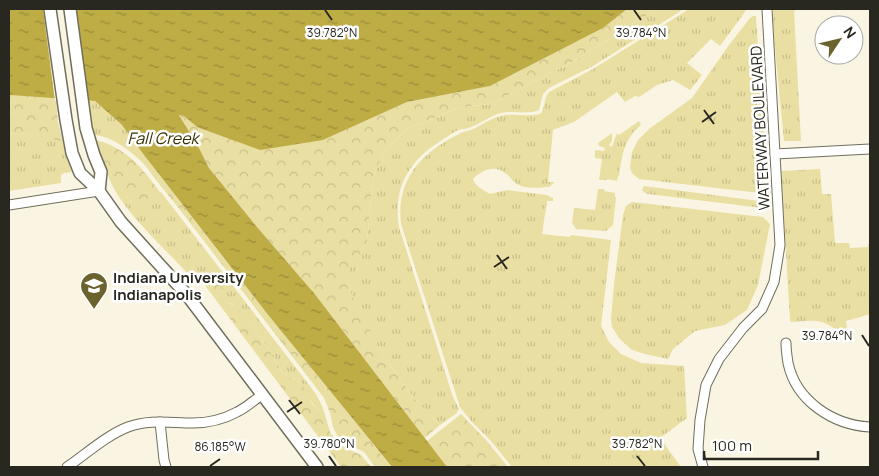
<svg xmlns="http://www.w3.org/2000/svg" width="879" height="476" font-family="Manrope,sans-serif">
<defs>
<pattern id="grass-tufts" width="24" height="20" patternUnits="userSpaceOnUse" patternTransform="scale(1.25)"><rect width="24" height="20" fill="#eadfa2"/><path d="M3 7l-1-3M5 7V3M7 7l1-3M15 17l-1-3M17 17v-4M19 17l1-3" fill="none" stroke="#c9bf8b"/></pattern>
<pattern id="forest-crowns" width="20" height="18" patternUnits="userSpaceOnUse" patternTransform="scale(1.25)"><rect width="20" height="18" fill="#eadfa2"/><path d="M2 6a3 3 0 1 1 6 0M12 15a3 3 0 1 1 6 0" fill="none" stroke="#c9bf8b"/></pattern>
<pattern id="water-ripples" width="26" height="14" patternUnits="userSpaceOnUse" patternTransform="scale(1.25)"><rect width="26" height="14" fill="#beac45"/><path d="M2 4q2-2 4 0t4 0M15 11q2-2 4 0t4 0" fill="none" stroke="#9a8c39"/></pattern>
</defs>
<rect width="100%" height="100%" fill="#f9f5e2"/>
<g fill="url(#grass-tufts)">
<path d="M656,9H684L593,66L549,88L543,94L539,110C527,115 514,110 501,113C490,116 480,124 469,128C466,129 462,129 458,130C452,133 447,137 442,140C408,161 393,188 399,227L453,397L459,409L457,412V413L440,425L413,397L384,357L359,312L347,284L345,276L367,242L371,199L374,174L386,149L410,127L430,120L453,110L471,106L491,104L574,61L615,36Z"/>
<path d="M689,9H747L720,46L711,39L687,63L702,75L690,90L673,80L657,85L639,97L635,96L625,102L617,92L574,122L553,130L548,182H555L549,187C539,187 526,190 517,184C512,181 510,176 505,173C494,164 481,171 473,179C476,187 483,190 490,194L507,190L547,195L553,198V201H547L542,234L570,237L571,235L611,240L601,326L609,342L621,354L641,363L684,366L687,418L660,438L681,467H512L491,441L471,421L460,407L401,224C396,179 421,153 459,134C463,131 469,131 473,129C482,125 491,118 501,116C513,113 527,117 540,114C546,108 543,98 549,92L593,69Z"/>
<polygon points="773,9 800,9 794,11 801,141 784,141 772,17"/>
<polygon points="753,16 756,16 767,189 764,189 760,193 639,179 632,173 630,168 632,152 638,140 649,129 692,98 729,45 750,18"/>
<path d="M87,101H95L122,125L160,176L156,180C151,174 147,167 141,161C129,150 110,135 93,135L90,123Z"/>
<path d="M639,121L641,125C624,139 622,155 619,176H618L617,181L607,179L606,180H599L602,159L595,158V150L604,151L605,148L599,146L598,143L612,133V141L609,145L612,147L617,133L619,135Z"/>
<polygon points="19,133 44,136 63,142 65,153 72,172 64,173 61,175 61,183 9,191 9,134"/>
<path d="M820,169L822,194H831L835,243H849L850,248L868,247V244H870V314L846,321L847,328L844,330H836C821,317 810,321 791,322L790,320L781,171Z"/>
<path d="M107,170L131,202L161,192L316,394L323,408L319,410C309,402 305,390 298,379L290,378L282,372L268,348L253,327L243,318L233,304L228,302L204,278L197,282L190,272L187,273C166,249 111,201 107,170Z"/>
<polygon points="644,186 759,201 763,202 764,206 762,208 648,194 642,191 643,188"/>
<polygon points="598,189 604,189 604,191 615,193 615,197 616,197 613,225 606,231 576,229 572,223 574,208 595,210"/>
<polygon points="632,202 763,217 770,224 758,285 747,310 725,325 695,331 673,349 668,359 645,354 632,350 619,338 612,327 611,319 614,284 623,215 626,206"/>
</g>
<g fill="url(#forest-crowns)">
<polygon points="627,9 656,9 615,36 574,61 491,104 471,106 453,110 430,120 410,127 386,149 374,174 371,199 367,242 346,276 347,284 359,311 384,357 413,397 440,425 425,438 314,293 257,227 209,168 197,144 179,114 184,116 197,127 323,140 407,102 490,86 603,28"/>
<path d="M9,95L56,98L58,122L63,142C45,137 27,132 9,134Z"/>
<path d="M96,140C127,148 142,168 160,192L145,216C125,196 100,169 96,140Z"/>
<polygon points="160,176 269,316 390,465 387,467 375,467 364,452 343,442 337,435 333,427 330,413 324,398 184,215 156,180"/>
<path d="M204,278L217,280L227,294L226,299L228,302C235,305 243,310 243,318L253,327L268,348L282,372L290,378L298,379L304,388L312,404L319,410L323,408L330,432L334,438L344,447L361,455L371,467H341L201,280Z"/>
<polygon points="461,414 486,440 508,467 447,467 427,441"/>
</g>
<polygon fill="url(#water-ripples)" points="9,9 627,9 603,28 490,86 407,102 323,140 260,150 197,127 184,116 179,115 197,144 209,168 257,227 314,293 447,467 392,467 269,316 144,155 122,125 95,101 9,95"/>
<polygon fill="#f9f5e2" points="43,9 75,9 88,103 55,101"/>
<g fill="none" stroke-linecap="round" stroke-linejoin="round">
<defs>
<g id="minor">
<polyline points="775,154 870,149"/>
<polyline points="9,205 99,191"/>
<path d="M786,343C786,350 787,356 788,363C796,401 833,425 870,427"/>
<polyline points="160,422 164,460 166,467"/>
<path d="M67,467C86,454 107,435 128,427C149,419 171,423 193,423C207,423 224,419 237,412C246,408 254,400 262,395"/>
<polyline points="703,467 698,449 700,420 706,385 719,359 743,328 762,309 774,282 780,245 767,9"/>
</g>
<g id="major">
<polyline points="50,9 66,120 72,153 80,173 99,191 121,222 187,295 317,467"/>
<polyline points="70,9 86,128 94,155 101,172 99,191"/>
</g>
</defs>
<use href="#minor" stroke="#716e5c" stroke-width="11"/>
<use href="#major" stroke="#716e5c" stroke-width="14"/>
<use href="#minor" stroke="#fff" stroke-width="9"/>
<use href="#major" stroke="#fff" stroke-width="11"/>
</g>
<path fill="none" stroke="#292820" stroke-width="2" d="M325,10L332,20M634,10L641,20M704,110L714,124M702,122L716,112M497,255L507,269M494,267L509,257M862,335L869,346M289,400L300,414M287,412L302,402M329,456L336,466M637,456L645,466M210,466L220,459"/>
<defs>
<symbol id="university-pin" viewBox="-11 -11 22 30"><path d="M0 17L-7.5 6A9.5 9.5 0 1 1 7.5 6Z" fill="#6b622e" stroke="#fff"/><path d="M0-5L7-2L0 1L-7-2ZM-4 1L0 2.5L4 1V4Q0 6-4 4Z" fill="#fff"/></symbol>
</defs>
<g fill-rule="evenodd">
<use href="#university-pin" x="78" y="270" width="32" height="43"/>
</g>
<g text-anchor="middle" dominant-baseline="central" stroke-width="5" stroke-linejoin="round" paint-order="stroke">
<g font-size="15" fill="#292820" stroke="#fff">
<text transform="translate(760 128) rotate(-93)">WATERWAY BOULEVARD</text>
</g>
<g font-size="15" font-weight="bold" fill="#292820" stroke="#fff" text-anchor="start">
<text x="113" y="277">Indiana University<tspan x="113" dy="17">Indianapolis</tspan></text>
</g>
<g font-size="16" font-style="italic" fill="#372f02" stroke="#fff">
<text x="163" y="138">Fall Creek</text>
</g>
</g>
<g font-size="12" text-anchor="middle" fill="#292820" stroke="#fff" stroke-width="5" stroke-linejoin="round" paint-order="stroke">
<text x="332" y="37">39.782°N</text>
<text x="641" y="37">39.784°N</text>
<text x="827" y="340">39.784°N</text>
<text x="329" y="448">39.780°N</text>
<text x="637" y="448">39.782°N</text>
<text x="220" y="451">86.185°W</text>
</g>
<rect width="879" height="476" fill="none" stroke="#292820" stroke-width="20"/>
<g transform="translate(839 40) rotate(55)"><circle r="24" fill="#ffffff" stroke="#a9a9a6"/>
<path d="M0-4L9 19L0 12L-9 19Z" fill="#6b622e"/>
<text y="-8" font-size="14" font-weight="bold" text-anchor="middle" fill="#292820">N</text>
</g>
<path d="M704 451v8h114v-8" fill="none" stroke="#292820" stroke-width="2.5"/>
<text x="712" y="451" font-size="15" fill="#292820" stroke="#ffffff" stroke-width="4" paint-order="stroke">100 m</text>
</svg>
